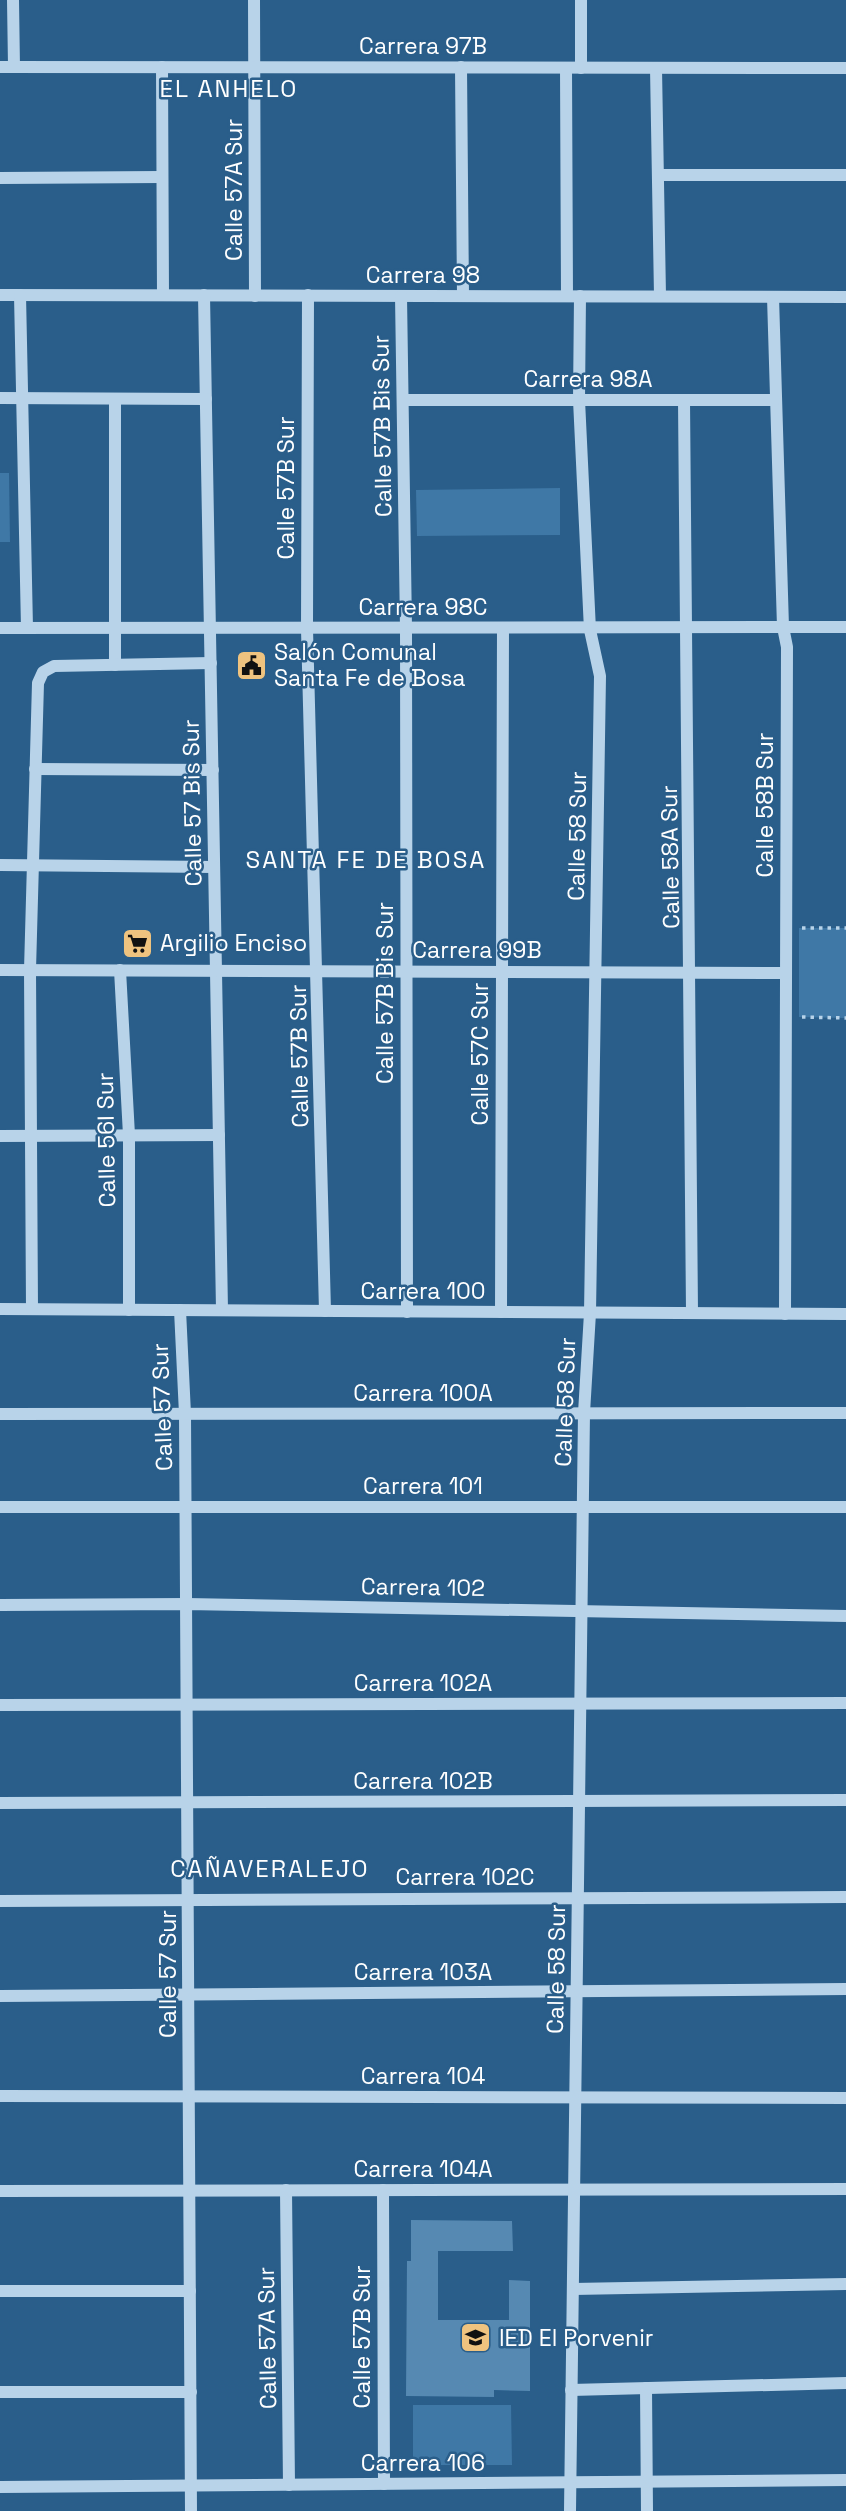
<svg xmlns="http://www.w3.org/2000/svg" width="846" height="2511" font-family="'Space Grotesk',sans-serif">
<rect width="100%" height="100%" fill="#2a5e8a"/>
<g fill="#3f78a6">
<polygon points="0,473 9,473 10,542 0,542"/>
<polygon points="560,488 560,535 417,536 416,490"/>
<polygon points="799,928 846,928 846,1018 799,1017"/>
<polygon points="413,2405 511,2405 512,2465 413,2465"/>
</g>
<polygon fill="#5689b2" points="411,2220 512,2221 513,2251 438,2251 438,2320 509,2320 509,2280 530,2281 530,2391 494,2390 494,2397 406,2396 407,2261 411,2261"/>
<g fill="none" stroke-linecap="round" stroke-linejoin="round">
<g stroke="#b8d3e9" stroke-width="3.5" stroke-dasharray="3.5 5" stroke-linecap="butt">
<polyline points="802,928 846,928"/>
<polyline points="802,1017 846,1018"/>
</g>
<g stroke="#b8d3e9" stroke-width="12">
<polyline points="13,0 14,67"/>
<polyline points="254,0 255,296"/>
<polyline points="581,0 581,68"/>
<polyline points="0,67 846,68"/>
<polyline points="162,67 163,295"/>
<polyline points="461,67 463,296"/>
<polyline points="566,68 567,296"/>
<polyline points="656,68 660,296"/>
<polyline points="658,175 846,175"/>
<polyline points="0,178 162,177"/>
<polyline points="0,295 846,297"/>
<polyline points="20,295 27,628"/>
<polyline points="204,295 222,1310"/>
<polyline points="308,295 307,629 325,1311"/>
<polyline points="401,296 406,628 407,1312"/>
<polyline points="773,297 783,627 787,647 785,1314"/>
<polyline points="0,398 206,399"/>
<polyline points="403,400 774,400"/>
<polyline points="684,400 692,1313"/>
<polyline points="0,628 846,627"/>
<polyline points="115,665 115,399"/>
<polyline points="35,769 213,770"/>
<polyline points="0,865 214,867"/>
<polyline points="0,970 786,973"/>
<polyline points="120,970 129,1135 129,1310"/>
<polyline points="0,1136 219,1135"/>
<polyline points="0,1309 846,1314"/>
<polyline points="32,1309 30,970 38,683 43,672 54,666 211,663"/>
<polyline points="180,1310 185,1414 191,2511"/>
<polyline points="501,1312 503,628"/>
<polyline points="0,1414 846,1413"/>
<polyline points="0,1507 846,1507"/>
<polyline points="0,1605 187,1604 846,1616"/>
<polyline points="0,1705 846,1703"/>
<polyline points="0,1803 846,1800"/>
<polyline points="0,1901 846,1897"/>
<polyline points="0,1996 846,1989"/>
<polyline points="0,2096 846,2098"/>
<polyline points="286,2190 289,2485"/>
<polyline points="383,2190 384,2484"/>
<polyline points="0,2191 846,2189"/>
<polyline points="573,2289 846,2284"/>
<polyline points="0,2291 190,2291"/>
<polyline points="646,2388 647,2511"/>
<polyline points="571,2390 846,2383"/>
<polyline points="0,2392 191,2392"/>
<polyline points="0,2487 846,2480"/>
<polyline points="570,2511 584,1413 590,1313 600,676 590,630 579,400 580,296"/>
</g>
</g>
<defs>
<symbol id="civic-square" viewBox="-11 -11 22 22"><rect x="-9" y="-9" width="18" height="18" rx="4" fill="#efc37f" stroke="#2a5e8a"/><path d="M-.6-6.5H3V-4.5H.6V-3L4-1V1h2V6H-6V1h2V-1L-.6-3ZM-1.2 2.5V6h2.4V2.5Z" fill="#111"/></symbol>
<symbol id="supermarket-square" viewBox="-11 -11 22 22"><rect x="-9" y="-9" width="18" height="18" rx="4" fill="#efc37f" stroke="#2a5e8a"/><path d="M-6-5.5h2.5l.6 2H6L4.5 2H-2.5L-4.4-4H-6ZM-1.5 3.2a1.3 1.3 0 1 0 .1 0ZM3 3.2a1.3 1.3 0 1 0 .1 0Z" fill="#111"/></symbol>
<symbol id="school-square" viewBox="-11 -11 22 22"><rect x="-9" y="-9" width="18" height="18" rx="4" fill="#efc37f" stroke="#2a5e8a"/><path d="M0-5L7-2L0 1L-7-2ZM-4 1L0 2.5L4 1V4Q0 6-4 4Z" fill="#111"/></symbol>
</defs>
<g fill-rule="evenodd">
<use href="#civic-square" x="234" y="648" width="35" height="35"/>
<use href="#supermarket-square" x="120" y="926" width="35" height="35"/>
<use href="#school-square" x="458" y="2320" width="35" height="35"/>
</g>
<g text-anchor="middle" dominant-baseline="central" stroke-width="5" stroke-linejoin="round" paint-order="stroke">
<g font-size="23" fill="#fff" stroke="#2a5e8a">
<text x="423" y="46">Carrera 97B</text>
<text transform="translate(234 190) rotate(-90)">Calle 57A Sur</text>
<text x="423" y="275">Carrera 98</text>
<text x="588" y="379">Carrera 98A</text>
<text transform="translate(382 426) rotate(-91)">Calle 57B Bis Sur</text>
<text transform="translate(286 488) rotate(-90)">Calle 57B Sur</text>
<text x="423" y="607">Carrera 98C</text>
<text transform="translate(192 803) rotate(-91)">Calle 57 Bis Sur</text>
<text transform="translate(765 805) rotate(-90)">Calle 58B Sur</text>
<text transform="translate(577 836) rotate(-89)">Calle 58 Sur</text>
<text transform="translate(670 857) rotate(-91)">Calle 58A Sur</text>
<text x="477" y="950">Carrera 99B</text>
<text transform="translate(385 993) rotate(-90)">Calle 57B Bis Sur</text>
<text transform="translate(480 1054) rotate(-90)">Calle 57C Sur</text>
<text transform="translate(299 1056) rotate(-91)">Calle 57B Sur</text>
<text transform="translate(106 1140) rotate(-91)">Calle 56I Sur</text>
<text x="423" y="1291">Carrera 100</text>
<text x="423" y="1393">Carrera 100A</text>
<text transform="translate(565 1402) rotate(-88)">Calle 58 Sur</text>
<text transform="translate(162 1407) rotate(-92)">Calle 57 Sur</text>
<text x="423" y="1486">Carrera 101</text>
<text transform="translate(423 1587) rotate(1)">Carrera 102</text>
<text x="423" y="1683">Carrera 102A</text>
<text x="423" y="1781">Carrera 102B</text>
<text x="465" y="1877">Carrera 102C</text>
<text transform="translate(556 1969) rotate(-89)">Calle 58 Sur</text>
<text x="423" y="1972">Carrera 103A</text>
<text transform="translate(168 1974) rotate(-90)">Calle 57 Sur</text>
<text x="423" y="2076">Carrera 104</text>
<text x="423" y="2169">Carrera 104A</text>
<text transform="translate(362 2337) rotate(-90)">Calle 57B Sur</text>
<text transform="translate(267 2338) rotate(-91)">Calle 57A Sur</text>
<text x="423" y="2463">Carrera 106</text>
</g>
<g font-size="23" fill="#fff" stroke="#2a5e8a" text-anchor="start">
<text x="274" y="652">Salón Comunal<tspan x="274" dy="26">Santa Fe de Bosa</tspan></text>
<text x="160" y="943">Argilio Enciso</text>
<text x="499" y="2338">IED El Porvenir</text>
</g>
<g font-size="24" letter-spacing="2" fill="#fff" stroke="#2a5e8a">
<text x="229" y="88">EL ANHELO</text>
<text x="366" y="859">SANTA FE DE BOSA</text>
<text x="270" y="1868">CAÑAVERALEJO</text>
</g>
</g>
</svg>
